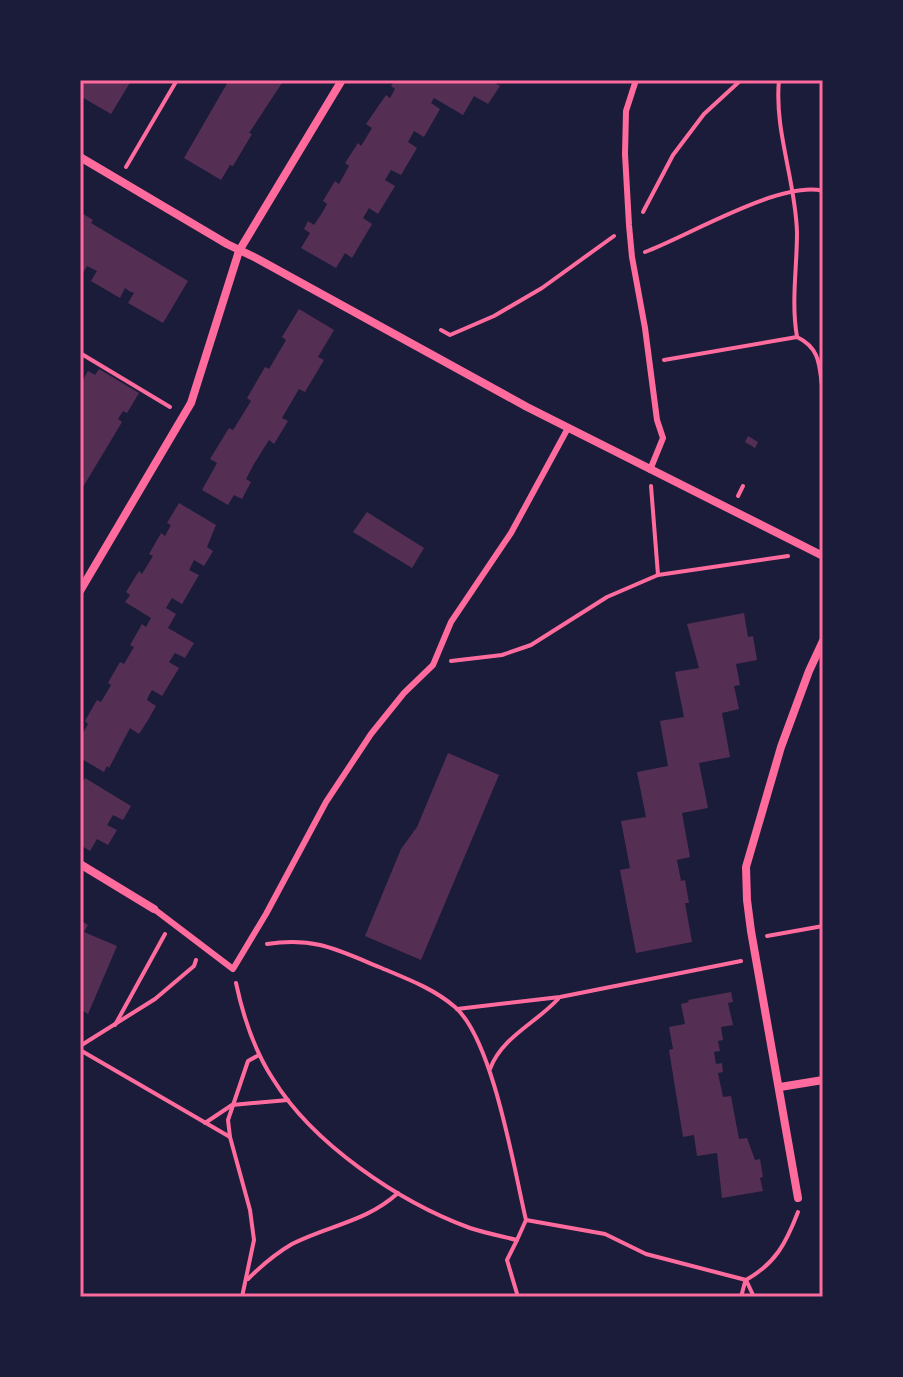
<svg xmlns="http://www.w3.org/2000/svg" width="903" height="1377" font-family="Quicksand,sans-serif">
<rect width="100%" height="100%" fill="#1b1b3a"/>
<g fill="#542f53">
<polygon points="80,80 129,80 131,81 111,114 80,96"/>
<polygon points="229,80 284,80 249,133 252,134 233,166 230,165 221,180 184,158"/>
<polygon points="395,80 490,80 500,86 488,104 474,96 463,115 434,98 431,103 440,109 424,137 414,131 408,142 417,148 401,175 391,170 385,180 395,186 378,214 369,208 363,218 372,224 352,258 345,253 336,268 301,248 310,233 304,229 308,221 314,225 322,213 327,204 323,201 335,181 339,184 349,166 345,163 358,143 361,146 372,128 366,124 386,95 390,98 395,89 391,86"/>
<polygon points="80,212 93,220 91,223 188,281 163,323 128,303 134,293 129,291 125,288 120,298 91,281 97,271 87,266 80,278"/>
<polygon points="299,309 334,330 318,357 324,360 305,392 299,389 282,418 288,421 274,444 269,440 254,464 246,479 251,482 242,499 234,495 228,505 202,490 217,463 210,459 229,428 233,430 251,401 247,398 265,367 269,369 286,340 282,337"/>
<polygon points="99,369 139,393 127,413 123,411 118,419 122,422 80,492 80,385 88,371 95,375"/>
<polygon points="748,436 758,442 755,448 745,442"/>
<polygon points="179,503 216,525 207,547 213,551 204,566 194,560 189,570 199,575 182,604 172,598 166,608 176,614 168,628 194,643 185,658 175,653 169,662 179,668 162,696 152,690 149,695 147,700 156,706 148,720 139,734 130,728 109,768 107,766 104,772 80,758 80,738 88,724 85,721 90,712 97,700 101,702 111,685 108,683 113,674 120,662 124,664 134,647 130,645 142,624 146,627 151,618 125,602 130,595 126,592 139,571 142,574 153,556 149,554 161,533 165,536 171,525 167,523"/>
<polygon points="367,512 424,548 412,568 353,532"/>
<polygon points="744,613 748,637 753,636 757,660 736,664 740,685 734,686 739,709 722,713 730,757 699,763 708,808 682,813 690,857 677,860 681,881 685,880 689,903 685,903 692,942 636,953 620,870 630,868 621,821 646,817 637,772 668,766 660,721 684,717 675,672 699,668 687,624"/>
<polygon points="448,753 499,775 421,960 365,936 401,849 417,827"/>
<polygon points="85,778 131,806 123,820 113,815 107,825 117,830 108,845 97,839 90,851 80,845 80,787"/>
<polygon points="80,920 88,925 84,932 117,946 88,1014 80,1009"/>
<polygon points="731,992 733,1002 728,1003 733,1025 721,1027 723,1040 718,1041 720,1051 714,1052 716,1064 722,1063 723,1072 718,1073 723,1097 731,1096 739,1139 747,1138 755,1160 760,1159 763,1177 760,1178 763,1191 722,1198 717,1153 697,1156 694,1135 683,1137 669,1050 673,1049 669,1027 685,1024 681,1004 689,1002 688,1000"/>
</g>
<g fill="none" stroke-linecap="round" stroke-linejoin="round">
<g stroke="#ff6b9d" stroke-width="4">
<path d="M779,80C774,131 796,182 797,233C797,268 791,302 797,337"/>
<polyline points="126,167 177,80"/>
<polyline points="643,212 673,155 704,114 741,80"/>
<path d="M645,252C688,236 781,180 823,191"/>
<polyline points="441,330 450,335 494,316 542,288 614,236"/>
<polyline points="80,353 170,407"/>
<path d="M664,360L797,337C822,349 819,368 823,393"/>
<polyline points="651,486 658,575"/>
<polyline points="738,496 743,486"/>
<polyline points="451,661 502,655 531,645 607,597 658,575 788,556"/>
<polyline points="767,936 823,926"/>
<path d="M236,983C243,1016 254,1050 273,1079C313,1144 399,1202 470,1228C485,1233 501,1236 517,1240L526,1220C514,1169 493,1040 455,1007C433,988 405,978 379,967C336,949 314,937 267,944"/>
<polyline points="457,1009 560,997 741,961"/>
<polyline points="115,1025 165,934"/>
<polyline points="80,1046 155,999 194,966 196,960"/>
<polyline points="80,1050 230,1137"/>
<path d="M490,1069C502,1037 536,1023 558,999"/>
<polyline points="205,1123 232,1105 288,1100"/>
<path d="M526,1220L605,1234L646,1254L746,1280C776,1263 786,1243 798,1212"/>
<polyline points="517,1240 507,1260 518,1297"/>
<path d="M248,1279C262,1265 275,1254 292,1244C329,1225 366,1222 398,1193"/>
<polyline points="746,1280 754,1297"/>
<polyline points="242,1297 254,1240 250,1210 230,1137 228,1120 248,1061 259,1055"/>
<polyline points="741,1297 745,1282"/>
</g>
<g stroke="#ff6b9d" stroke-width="6">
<polyline points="636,80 626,111 625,154 629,225 632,257 645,328 657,420 663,438 650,470"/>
<polyline points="154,909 233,969 266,914 326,802 371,734 404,693 433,665 451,622 511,533 568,428"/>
</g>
<g stroke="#ff6b9d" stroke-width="8">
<polyline points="80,157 227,244 256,258 527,407 823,556"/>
<polyline points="80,591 191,403 239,251 342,80"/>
<polyline points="80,864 154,909"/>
<polyline points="780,1087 823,1080"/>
<polyline points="798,1198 751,931 747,900 746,867 781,747 809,671 823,641"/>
</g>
</g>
<rect width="903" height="1377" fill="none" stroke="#1b1b3a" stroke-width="164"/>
<rect x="82" y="82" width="739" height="1213" fill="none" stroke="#ff6b9d" stroke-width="3"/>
</svg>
